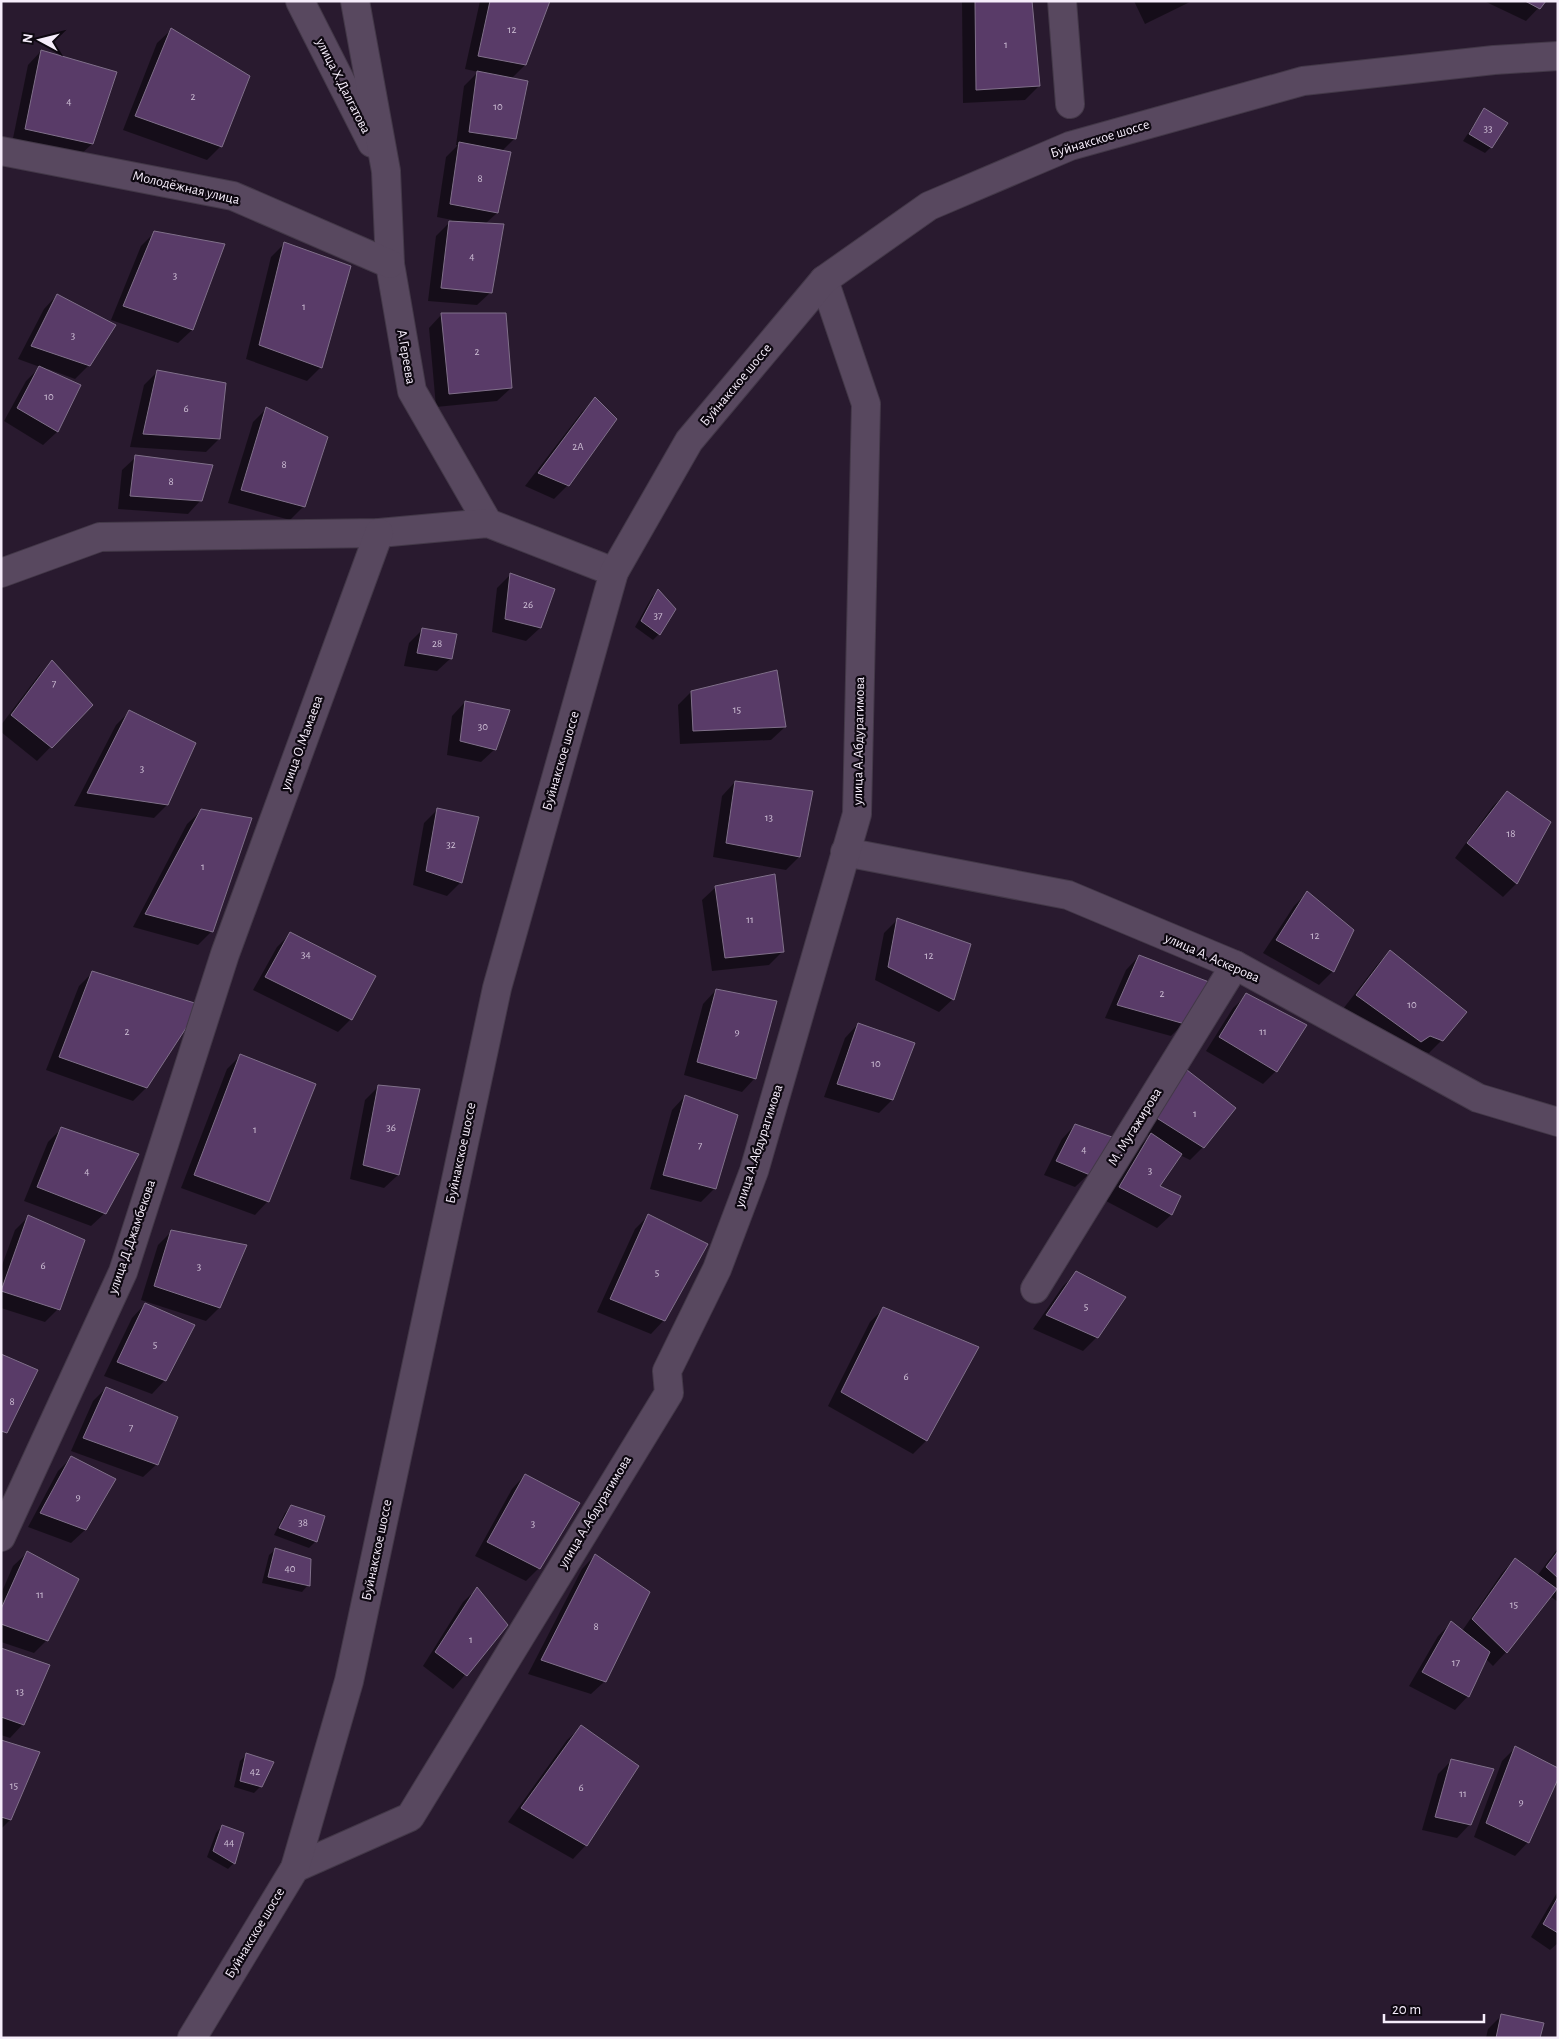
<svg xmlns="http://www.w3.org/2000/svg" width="1559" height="2039" font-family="'Alegreya Sans',sans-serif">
<rect width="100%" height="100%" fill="#291a2f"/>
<g fill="#0007">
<polygon points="480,1 549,1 525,65 511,79 515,138 502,151 497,213 485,224 491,292 477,305 428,301 436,236 452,220 437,217 446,157 458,145 456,145 464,86 478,72 465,69"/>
<polygon points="962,1 1031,1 1039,86 1025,100 963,103"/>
<polygon points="1134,1 1192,1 1145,24"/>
<polygon points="1484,1 1545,1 1526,21"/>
<polygon points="171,30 221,146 207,160 123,130 157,43"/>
<polygon points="41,51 92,144 78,157 12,143 28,65"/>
<polygon points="1484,109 1491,147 1485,153 1463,141"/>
<polygon points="155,232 223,245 192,330 178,343 111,320 141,246"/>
<polygon points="284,244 321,367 307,381 246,359 271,257"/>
<polygon points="57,295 89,365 75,379 48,369 47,371 79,385 57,432 43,445 4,421 26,381 40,367 18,359 44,309"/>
<polygon points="442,314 511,388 497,401 436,407 429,328"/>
<polygon points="158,371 219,439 206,452 130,447 144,385"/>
<polygon points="595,399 568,485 554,499 525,486 582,412"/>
<polygon points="266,409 304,506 290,520 228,503 253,422"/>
<polygon points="136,457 201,500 188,514 118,509 122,470"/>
<polygon points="511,574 553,590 540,628 526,641 492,632 497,588"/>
<polygon points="658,591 659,634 653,640 635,627 652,597"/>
<polygon points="422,630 451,658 437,671 404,666 409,643"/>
<polygon points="52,662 91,705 37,761 1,732 1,725 39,675"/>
<polygon points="691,692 785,727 771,740 680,744 678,705"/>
<polygon points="465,702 495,749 481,762 447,755 452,716"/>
<polygon points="130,711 167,805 154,818 74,806 116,725"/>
<polygon points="735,782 812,792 799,857 786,870 713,857 722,796"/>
<polygon points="1507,793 1550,822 1516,884 1503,897 1455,858 1493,806"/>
<polygon points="437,810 461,882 447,896 413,885 424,823"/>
<polygon points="201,811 212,931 198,945 133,927 187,824"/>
<polygon points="716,887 782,952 769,965 712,971 702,900"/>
<polygon points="1307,893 1353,930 1333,971 1319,985 1263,953 1294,906"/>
<polygon points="898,919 953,999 939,1012 875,980 884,933"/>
<polygon points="291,933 351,1019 338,1032 253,990 277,947"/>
<polygon points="1390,951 1442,1040 1429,1053 1416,1049 1343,1009 1377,965"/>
<polygon points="1139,956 1184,1023 1171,1036 1105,1018 1126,970"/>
<polygon points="93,972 147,1087 133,1101 46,1070 79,986"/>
<polygon points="716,990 755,1078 742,1092 684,1075 703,1004"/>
<polygon points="1247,995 1276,1071 1263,1084 1206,1051 1233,1008"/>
<polygon points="858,1024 892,1100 879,1113 824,1097 845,1038"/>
<polygon points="240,1056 268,1201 255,1215 181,1188 227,1069"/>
<polygon points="1187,1071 1203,1147 1190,1160 1180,1155 1158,1187 1179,1196 1171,1215 1157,1228 1106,1201 1138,1148 1150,1136 1142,1131 1174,1085"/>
<polygon points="379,1086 419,1090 398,1175 384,1188 350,1179 365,1100"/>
<polygon points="685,1096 715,1188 701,1202 650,1189 672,1110"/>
<polygon points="1075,1125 1089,1174 1075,1187 1044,1175 1062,1139"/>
<polygon points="62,1128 105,1213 91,1226 24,1201 48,1142"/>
<polygon points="649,1215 664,1320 651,1334 597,1312 635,1229"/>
<polygon points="28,1217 58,1309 45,1322 1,1308 1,1268 15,1230"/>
<polygon points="171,1232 219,1308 206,1321 141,1300 158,1245"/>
<polygon points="1077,1273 1097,1337 1083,1351 1033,1329 1063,1286"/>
<polygon points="145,1304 165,1380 152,1394 104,1376 132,1318"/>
<polygon points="883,1309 977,1348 926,1441 913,1454 828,1406 870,1322"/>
<polygon points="106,1388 157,1464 143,1477 71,1451 93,1401"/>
<polygon points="71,1458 114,1479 85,1530 71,1543 28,1527 58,1471"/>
<polygon points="525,1475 539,1568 526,1581 475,1556 512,1489"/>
<polygon points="292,1506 316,1541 309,1548 274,1535 285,1513"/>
<polygon points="1558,1548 1558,1602 1550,1596 1506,1652 1493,1666 1486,1659 1468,1696 1455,1710 1409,1686 1438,1636 1451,1623 1462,1631 1502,1573 1515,1559 1537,1576"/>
<polygon points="276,1549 308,1585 302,1592 262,1583 269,1555"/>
<polygon points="27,1553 47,1640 34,1653 1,1642 1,1594 13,1566"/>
<polygon points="595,1555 605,1681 591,1694 528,1674 582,1569"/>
<polygon points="477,1589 507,1625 453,1689 423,1666 463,1602"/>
<polygon points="1,1649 23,1724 10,1738 1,1735"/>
<polygon points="581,1727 586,1845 573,1859 508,1822 567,1740"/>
<polygon points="1,1741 10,1820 1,1829"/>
<polygon points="1515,1748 1528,1842 1515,1856 1474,1837 1502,1761"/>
<polygon points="247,1754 261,1786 254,1793 234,1787 240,1761"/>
<polygon points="1451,1761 1470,1824 1457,1838 1422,1830 1438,1774"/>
<polygon points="222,1826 234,1863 228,1869 207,1857 216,1833"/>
<polygon points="1558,1891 1558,1943 1550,1950 1531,1937"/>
<polygon points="1502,2015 1539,2038 1486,2038 1488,2029"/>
</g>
<g fill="#593b68" stroke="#80708a">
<polygon points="490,1 550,1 526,65 478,56"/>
<polygon points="975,1 1032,1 1040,86 976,90"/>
<polygon points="1525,1 1546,1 1540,9"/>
<polygon points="171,28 250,76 222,147 135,116"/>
<polygon points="41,50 117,72 93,144 25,129"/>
<polygon points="477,71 528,81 516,139 469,132"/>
<polygon points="1484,108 1508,123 1492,148 1469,134"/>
<polygon points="459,142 511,152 498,213 450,204"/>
<polygon points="449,221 504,224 492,293 441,288"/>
<polygon points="154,231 225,244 193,330 123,306"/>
<polygon points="284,242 351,266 322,368 259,345"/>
<polygon points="57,294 116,325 90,366 31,346"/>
<polygon points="441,313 506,313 512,388 449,394"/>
<polygon points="39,366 81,385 58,432 17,408"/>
<polygon points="157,370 226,383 220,439 143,434"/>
<polygon points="595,397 617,419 569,486 538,473"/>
<polygon points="266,407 328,437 305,507 241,490"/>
<polygon points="135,455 213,465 202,501 130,496"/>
<polygon points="510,573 555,589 541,628 505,619"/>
<polygon points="658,589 676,609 660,635 641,621"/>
<polygon points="422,628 457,634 452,659 417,653"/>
<polygon points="52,660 93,705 52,748 11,715"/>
<polygon points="777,670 786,727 693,731 691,691"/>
<polygon points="465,701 510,710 496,750 460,741"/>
<polygon points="129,710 196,743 168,805 87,793"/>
<polygon points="735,781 813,791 800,857 726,843"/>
<polygon points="1507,791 1551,822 1517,884 1467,843"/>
<polygon points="437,808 479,817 462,883 426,871"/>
<polygon points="201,809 252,818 213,932 145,914"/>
<polygon points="775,874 784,952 725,958 715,886"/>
<polygon points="1307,891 1354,930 1334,972 1276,940"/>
<polygon points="897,918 971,944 954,1000 888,967"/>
<polygon points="290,932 376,976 352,1020 265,977"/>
<polygon points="1390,950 1467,1012 1443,1041 1430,1036 1421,1042 1356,995"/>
<polygon points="1139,955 1209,982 1185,1024 1117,1005"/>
<polygon points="92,971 201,1005 147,1088 59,1057"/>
<polygon points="716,989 777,1001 756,1079 697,1062"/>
<polygon points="1246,993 1307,1025 1277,1072 1219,1037"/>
<polygon points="858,1023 915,1043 893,1100 837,1084"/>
<polygon points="240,1054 316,1084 269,1202 194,1175"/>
<polygon points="1187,1070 1236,1108 1204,1148 1155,1117"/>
<polygon points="378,1085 420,1089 399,1175 363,1165"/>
<polygon points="685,1095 738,1115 716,1189 663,1175"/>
<polygon points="1075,1124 1112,1137 1090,1175 1056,1161"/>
<polygon points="61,1127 139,1154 106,1214 37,1187"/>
<polygon points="1151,1133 1182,1154 1160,1186 1181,1196 1172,1215 1119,1187"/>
<polygon points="648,1214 708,1244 665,1321 610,1299"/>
<polygon points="28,1215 85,1240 60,1310 1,1291"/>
<polygon points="171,1230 247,1245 220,1308 154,1286"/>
<polygon points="1076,1271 1126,1297 1098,1338 1046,1315"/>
<polygon points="145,1303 195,1325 166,1381 117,1362"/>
<polygon points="883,1307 979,1347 927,1441 841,1392"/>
<polygon points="1,1354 38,1370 7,1433 1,1431"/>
<polygon points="106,1387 178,1417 158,1465 83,1438"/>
<polygon points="71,1456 116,1479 86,1530 40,1513"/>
<polygon points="525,1474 580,1503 540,1569 487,1542"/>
<polygon points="291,1505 325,1516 317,1542 279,1528"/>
<polygon points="275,1548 311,1559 310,1586 268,1577"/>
<polygon points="27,1551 79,1579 48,1641 1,1624 1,1609"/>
<polygon points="1558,1551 1558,1578 1546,1567"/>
<polygon points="595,1554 650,1592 606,1682 541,1660"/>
<polygon points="1515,1558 1557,1589 1507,1653 1472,1619"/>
<polygon points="477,1587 508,1625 467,1676 435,1652"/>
<polygon points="1451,1621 1490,1652 1469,1697 1422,1672"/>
<polygon points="1,1648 50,1665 24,1725 1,1717"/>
<polygon points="581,1725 639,1766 587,1846 521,1808"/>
<polygon points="1,1740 40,1752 11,1820 1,1817"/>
<polygon points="1515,1746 1558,1768 1558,1779 1529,1843 1486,1823"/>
<polygon points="246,1753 274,1762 262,1787 240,1781"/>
<polygon points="1451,1759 1494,1769 1471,1825 1435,1817"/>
<polygon points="222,1825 244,1833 235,1864 213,1851"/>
<polygon points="1558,1897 1558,1933 1543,1924"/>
<polygon points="1501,2014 1544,2023 1540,2038 1496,2038"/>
</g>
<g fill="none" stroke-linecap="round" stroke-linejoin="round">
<defs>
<g id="street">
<polyline points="300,1 372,143"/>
<polyline points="355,1 386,171 390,264 412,391 488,523"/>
<polyline points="1062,1 1070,104"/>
<polyline points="1,151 233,196 390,264"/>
<polyline points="1,573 100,537 379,533 488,523 614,572"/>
<polyline points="845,852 1068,895 1235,965 1478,1098 1558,1122"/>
<polyline points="1035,1289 1235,965"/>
<polyline points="1,1537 123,1272 225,954 379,533"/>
<polyline points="295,1868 410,1817 669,1393 667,1371 717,1269 754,1171 857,814 866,404 824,280"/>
</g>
<polyline id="secondary" points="192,2038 295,1868 349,1681 497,988 614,572 689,441 824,280 929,206 1070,146 1303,81 1494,60 1558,56"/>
</defs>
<use href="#street" stroke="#433848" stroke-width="30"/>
<use href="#secondary" stroke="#433848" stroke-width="30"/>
<use href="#street" stroke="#58485f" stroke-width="28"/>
<use href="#secondary" stroke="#58485f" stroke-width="28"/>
</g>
<g text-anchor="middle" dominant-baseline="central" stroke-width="4.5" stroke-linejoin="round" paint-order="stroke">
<g font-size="11" fill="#cfc0d6">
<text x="512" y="29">12</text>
<text x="1006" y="44">1</text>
<text x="193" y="96">2</text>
<text x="69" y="101">4</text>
<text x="498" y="106">10</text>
<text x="1488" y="128">33</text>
<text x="480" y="178">8</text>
<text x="472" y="256">4</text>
<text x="175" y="275">3</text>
<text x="304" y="306">1</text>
<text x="73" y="335">3</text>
<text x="477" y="351">2</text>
<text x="49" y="396">10</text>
<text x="186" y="408">6</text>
<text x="578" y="446">2A</text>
<text x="284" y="464">8</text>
<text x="171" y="481">8</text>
<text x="528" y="604">26</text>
<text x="658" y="615">37</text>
<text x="437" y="643">28</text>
<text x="54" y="683">7</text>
<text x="737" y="709">15</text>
<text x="483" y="726">30</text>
<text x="142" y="768">3</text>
<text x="769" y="817">13</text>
<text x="1511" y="833">18</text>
<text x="451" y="844">32</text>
<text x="203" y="866">1</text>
<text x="750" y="919">11</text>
<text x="1315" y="935">12</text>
<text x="306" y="954">34</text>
<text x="929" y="955">12</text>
<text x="1162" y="993">2</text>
<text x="1412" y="1004">10</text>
<text x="127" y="1031">2</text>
<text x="737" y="1031">9</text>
<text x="1263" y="1031">11</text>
<text x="876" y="1063">10</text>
<text x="1195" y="1113">1</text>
<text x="391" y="1127">36</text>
<text x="255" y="1129">1</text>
<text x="700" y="1145">7</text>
<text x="1084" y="1149">4</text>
<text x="1150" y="1170">3</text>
<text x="87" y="1171">4</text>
<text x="43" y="1265">6</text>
<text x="199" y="1266">3</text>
<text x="657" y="1272">5</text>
<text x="1086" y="1306">5</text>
<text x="155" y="1344">5</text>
<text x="906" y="1376">6</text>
<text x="12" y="1401">8</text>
<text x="131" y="1427">7</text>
<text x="78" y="1496">9</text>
<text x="303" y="1522">38</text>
<text x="533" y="1523">3</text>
<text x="290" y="1568">40</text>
<text x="40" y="1594">11</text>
<text x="1514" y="1604">15</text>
<text x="596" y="1626">8</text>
<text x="471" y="1639">1</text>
<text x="1456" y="1662">17</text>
<text x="20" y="1691">13</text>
<text x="255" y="1771">42</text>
<text x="14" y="1785">15</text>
<text x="581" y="1787">6</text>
<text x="1463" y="1793">11</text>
<text x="1521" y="1801">9</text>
<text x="229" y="1842">44</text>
</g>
<g font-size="14" fill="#f6edfb" stroke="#0e0811">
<text transform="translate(343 86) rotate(63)">улица Х.Далгатова</text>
<text transform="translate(1100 139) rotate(-17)">Буйнакское шоссе</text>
<text transform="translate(186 188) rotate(13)">Молодёжная улица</text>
<text transform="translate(406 357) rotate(80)">A.Гереева</text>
<text transform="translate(736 385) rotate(-50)">Буйнакское шоссе</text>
<text transform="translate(859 741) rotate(-89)">улица А.Абдурагимова</text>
<text transform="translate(302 743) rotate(-70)">улица О.Мамаева</text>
<text transform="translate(561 761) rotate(-74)">Буйнакское шоссе</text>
<text transform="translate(1212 958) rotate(24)">улица А. Аскерова</text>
<text transform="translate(1135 1127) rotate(-58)">М. Мугажирова</text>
<text transform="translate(759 1146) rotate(-72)">улица А.Абдурагимова</text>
<text transform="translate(461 1153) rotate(-78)">Буйнакское шоссе</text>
<text transform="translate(132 1237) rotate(-71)">улица Д.Джамбекова</text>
<text transform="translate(595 1512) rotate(-59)">улица А.Абдурагимова</text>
<text transform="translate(377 1550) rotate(-78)">Буйнакское шоссе</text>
<text transform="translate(255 1933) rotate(-59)">Буйнакское шоссе</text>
</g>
</g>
<rect width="1559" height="2039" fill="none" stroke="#f6edfb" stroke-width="5"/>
<g transform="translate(40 40) rotate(277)" stroke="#0e0811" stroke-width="4" paint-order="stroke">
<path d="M0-4L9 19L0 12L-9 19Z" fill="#f6edfb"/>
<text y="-8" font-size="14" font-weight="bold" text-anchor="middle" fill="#f6edfb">N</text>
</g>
<path d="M1384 2014v8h100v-8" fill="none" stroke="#f6edfb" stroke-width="2.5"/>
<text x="1392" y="2014" font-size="15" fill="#f6edfb" stroke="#0e0811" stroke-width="4" paint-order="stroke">20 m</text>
</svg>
